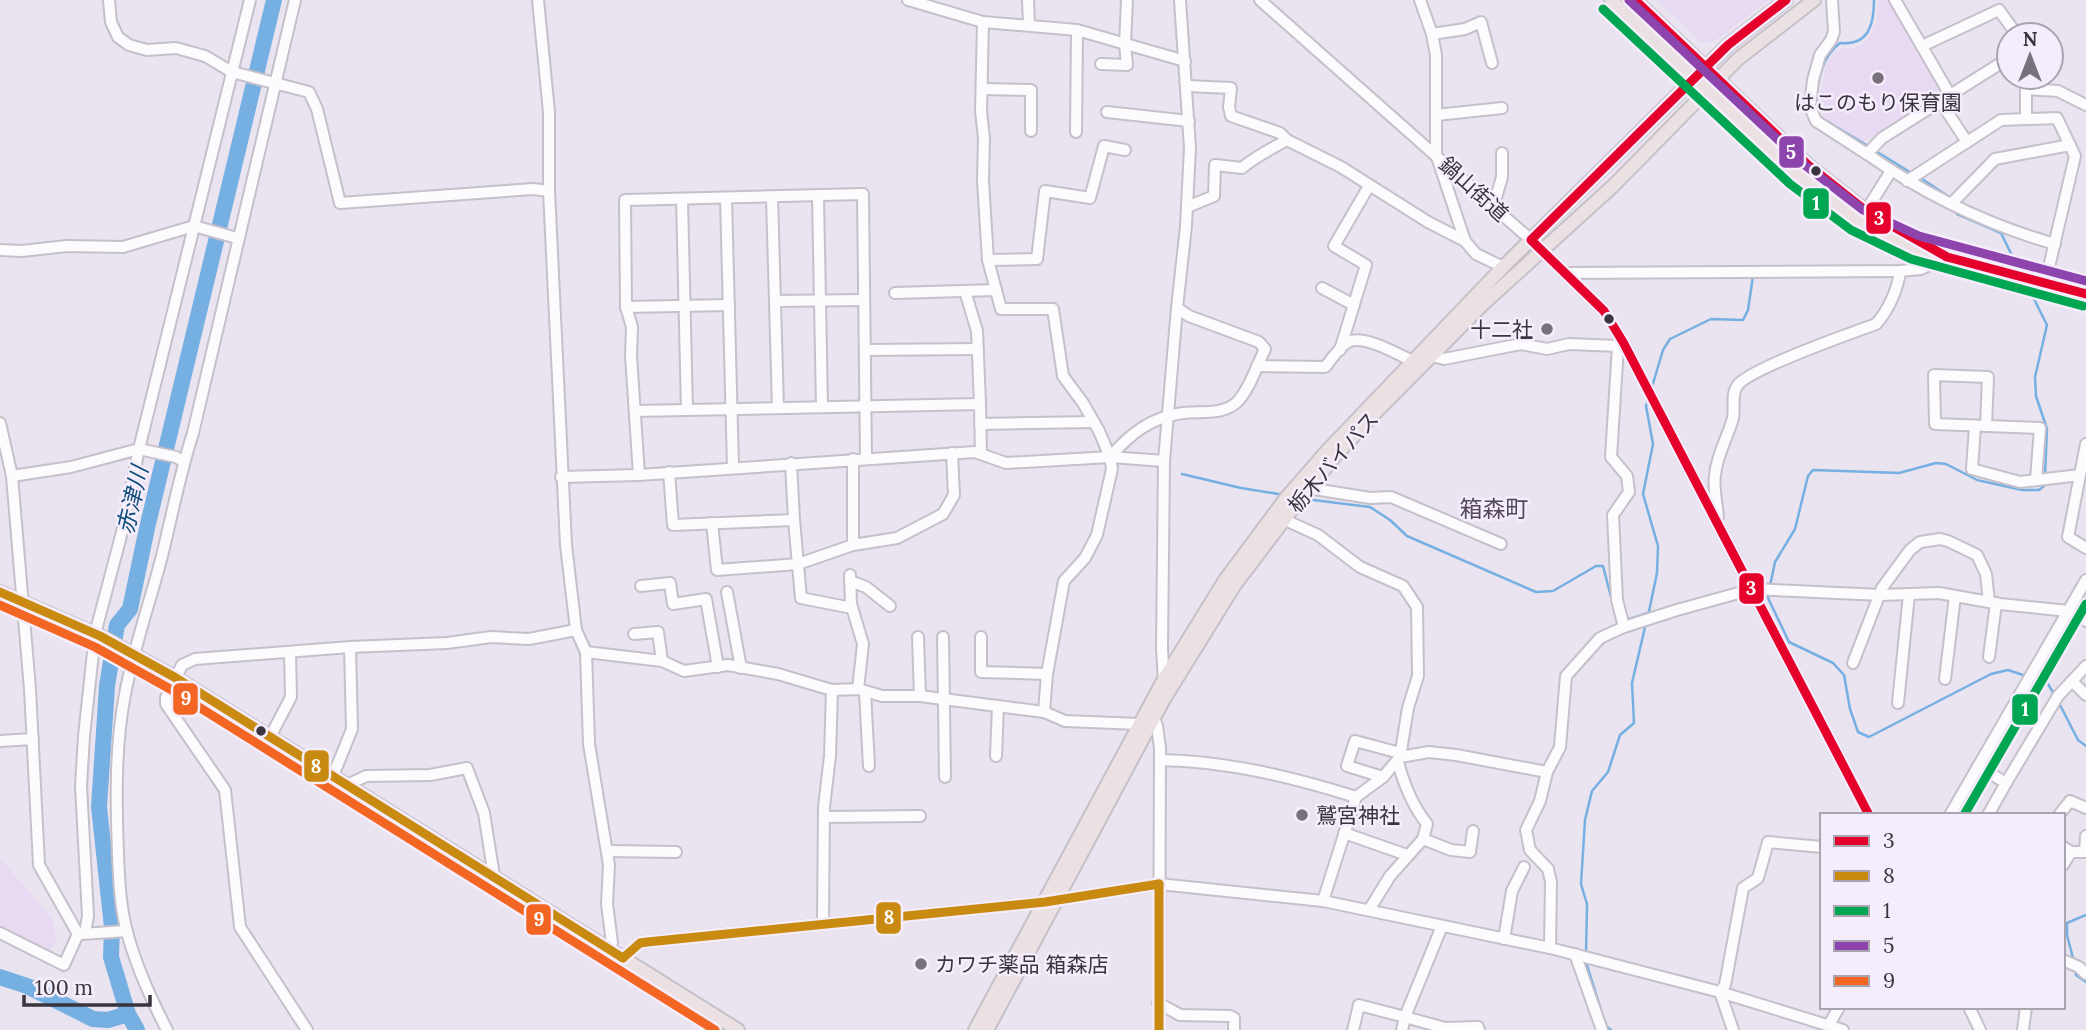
<svg xmlns="http://www.w3.org/2000/svg" width="2086" height="1030" font-family="Lora,'Noto Sans JP',serif">
<rect width="100%" height="100%" fill="#eae3f0"/>
<g fill="#e7daf2">
<polygon points="1657,0 1769,0 1713,42 1702,43"/>
<polygon points="1878,0 1888,0 1939,91 1937,95 1863,142 1823,116 1821,96 1826,65 1834,52 1842,48 1853,49 1867,41 1876,23"/>
<polygon points="0,858 52,918 56,939 51,951 0,926"/>
</g>
<g fill="none" stroke-linecap="round" stroke-linejoin="round">
<g stroke="#76b0e2" stroke-width="2.5">
<path d="M1816,110C1816,86 1820,58 1840,43C1869,46 1874,24 1874,0"/>
<polyline points="1820,117 1868,146"/>
<polyline points="1874,150 1913,174"/>
<polyline points="1919,177 1951,198"/>
<polyline points="1956,211 1957,214 2001,233 2020,272"/>
<polyline points="2025,281 2047,325 2035,377 2036,396 2047,429 2045,476"/>
<polyline points="1652,387 1663,350 1670,339 1711,319 1743,320 1748,310 1753,276"/>
<polyline points="1182,474 1241,488 1285,495"/>
<polyline points="1305,499 1370,507 1390,520 1407,536 1536,592 1553,591 1596,566 1603,566 1612,601"/>
<polyline points="1770,586 1775,562 1795,529 1808,476 1813,470 1899,473 1936,463 1946,464 1977,480 2022,490 2039,490 2044,486 2045,483"/>
<polyline points="1769,593 1768,598 1789,642 1833,663 1844,675 1850,709 1858,732 1869,737 1991,674 2008,670 2026,676"/>
<polyline points="1648,616 1657,573 1658,546 1643,494 1653,444 1646,406 1648,400"/>
<polyline points="1626,620 1648,613"/>
<polyline points="2032,678 2048,684 2054,694"/>
<polyline points="2059,703 2078,740 2086,746"/>
<polyline points="1586,955 1587,904 1581,884 1585,820 1592,791 1608,772 1620,735 1634,723 1632,683 1646,623"/>
<polyline points="1586,962 1606,1026 1611,1030"/>
<polyline points="2074,962 2067,935 2067,923 2086,915"/>
<polyline points="2075,968 2076,975 2086,982"/>
</g>
<g stroke="#76b0e2" stroke-width="16">
<polyline points="0,977 27,986 93,1019 108,1020 128,1014"/>
<polyline points="137,1030 128,1014 111,957 112,927 99,807 107,686 117,625 130,609 147,528 274,0"/>
</g>
<defs>
<g id="minor">
<polyline points="109,0 111,22 118,37 129,45 147,50 176,48 205,56 232,72 309,92 317,109 340,203 533,189 549,191"/>
<polyline points="538,0 549,112 549,191 566,545 576,630 586,652 589,744 609,865 607,904 612,943 608,948"/>
<polyline points="908,0 983,22 1077,30 1185,61"/>
<polyline points="1028,0 1029,25"/>
<polyline points="1260,0 1531,240 1604,311 1623,342 1869,815"/>
<polyline points="1420,0 1432,34 1436,55 1436,154 1465,241"/>
<polyline points="1832,0 1834,32 1831,40 1820,55 1813,80 1810,107 1816,121 1867,154"/>
<polyline points="1895,0 1950,95"/>
<polyline points="983,22 981,111 984,138 983,181 988,260 1001,309 1053,309 1063,376 1083,403 1099,431 1110,457 1112,469 1097,535 1085,558 1064,581 1047,674 1044,712"/>
<polyline points="1432,34 1465,29 1481,22 1492,63"/>
<polyline points="1922,46 1999,10 2017,35"/>
<path d="M2009,58L1882,138L1867,154C1924,194 1988,225 2055,244"/>
<polyline points="1101,64 1127,65 1125,44 1127,0"/>
<polyline points="1187,86 1231,88 1229,107 1231,116 1280,133 1287,140"/>
<polyline points="982,89 1031,90 1031,131"/>
<polyline points="2026,89 2058,91 2086,105"/>
<polyline points="1940,101 1967,142"/>
<polyline points="1107,112 1189,121"/>
<polyline points="1436,115 1502,108"/>
<polyline points="2026,119 2026,77"/>
<polyline points="1076,132 1077,30"/>
<polyline points="1907,181 2001,120 2057,118 2075,156 2045,284"/>
<polyline points="818,195 822,407"/>
<polyline points="772,197 778,408"/>
<polyline points="726,198 733,467"/>
<polyline points="682,199 687,410"/>
<polyline points="1951,204 1995,159 2070,145"/>
<path d="M1187,207L1214,196L1215,165L1242,168C1256,156 1271,149 1287,140L1341,167L1428,222L1465,241L1476,254L1503,267"/>
<polyline points="1493,208 1502,177 1502,153"/>
<polyline points="1866,211 1891,171"/>
<polyline points="0,250 22,251 67,246 123,247 194,226 237,238"/>
<polyline points="988,260 1037,259 1045,191 1090,198 1104,146 1125,150"/>
<polyline points="1566,273 1900,271 1921,269 1947,257"/>
<polyline points="1322,288 1354,305"/>
<polyline points="965,291 977,331 980,404"/>
<polyline points="895,293 996,290"/>
<polyline points="775,301 864,300"/>
<polyline points="626,307 729,305"/>
<polyline points="1623,342 1618,346 1611,457 1627,476 1629,492 1613,515 1617,600 1624,627"/>
<polyline points="865,350 978,349"/>
<polyline points="1340,350 1366,265 1334,246 1369,186"/>
<polyline points="1432,356 1444,359 1521,344 1547,349 1569,344 1618,346"/>
<path d="M1257,366L1325,367C1331,360 1339,347 1348,342C1363,334 1398,354 1412,361"/>
<polyline points="635,411 980,404 981,454"/>
<polyline points="0,423 12,476 30,689 39,865 78,934 64,965 0,933"/>
<polyline points="980,424 1094,422"/>
<polyline points="1975,426 1972,469 2020,482 2080,475"/>
<polyline points="1986,426 1988,377 1934,375 1935,424 2040,428 2036,480"/>
<polyline points="2086,444 2068,537 2086,548"/>
<path d="M1110,457C1130,434 1151,417 1183,413C1201,411 1222,415 1236,403C1248,393 1258,363 1265,349L1259,342L1189,316L1177,308"/>
<polyline points="853,459 853,545"/>
<polyline points="669,472 673,525 794,520 791,463"/>
<polyline points="639,475 631,356 632,327 626,307 625,200 863,194 866,458"/>
<polyline points="12,476 71,467 139,449 176,457 184,462"/>
<polyline points="561,477 639,475 975,452 1006,463 1110,457 1164,461"/>
<polyline points="1308,488 1370,498 1391,497 1501,544"/>
<path d="M1718,518C1717,504 1713,488 1715,475C1717,454 1728,437 1733,418C1735,408 1731,395 1737,386C1748,369 1852,333 1876,324C1888,311 1898,289 1900,271"/>
<polyline points="1283,519 1318,535 1360,567 1403,586 1417,607 1418,676 1408,708 1400,757"/>
<polyline points="794,520 801,598 852,608"/>
<polyline points="712,523 717,570 798,564 853,545 897,538 943,514 954,495 952,453"/>
<polyline points="850,575 851,604 863,644 858,689"/>
<polyline points="850,581 866,587 890,606"/>
<polyline points="641,586 670,583 673,604 706,599 718,667"/>
<polyline points="727,592 741,668"/>
<polyline points="634,634 658,632 662,661"/>
<polyline points="918,637 920,696"/>
<polyline points="943,637 945,777"/>
<polyline points="981,637 981,672 1047,674"/>
<polyline points="586,652 662,661 684,671 728,665 778,674 832,690 858,689 882,696 920,696 1005,707 1044,712 1065,721 1139,724"/>
<polyline points="1989,657 1996,603"/>
<polyline points="1853,663 1882,588 1910,550 1920,542 1940,539 1948,541 1977,555 1986,574 1989,602"/>
<polyline points="1945,679 1955,596"/>
<polyline points="2072,681 2086,695"/>
<polyline points="1164,682 1162,649 1164,461 1177,308 1186,226 1190,148 1180,0"/>
<polyline points="865,692 869,766"/>
<polyline points="1898,703 1909,594"/>
<polyline points="1152,712 1157,726 1160,748 1159,1030"/>
<polyline points="270,737 291,697 290,653"/>
<polyline points="0,741 33,739"/>
<polyline points="996,756 998,706"/>
<path d="M1160,760C1227,761 1292,777 1356,797"/>
<polyline points="1978,766 2006,783 2058,696 2086,666"/>
<polyline points="333,776 352,729 350,647"/>
<polyline points="1383,777 1347,766 1355,741 1400,753"/>
<polyline points="347,785 366,776 430,775 467,768 484,813 494,876"/>
<polyline points="1950,815 2086,580"/>
<polyline points="1988,815 2006,783"/>
<polyline points="2059,815 2070,801 2086,808"/>
<polyline points="824,817 920,816"/>
<polyline points="1344,833 1407,855"/>
<polyline points="1423,839 1451,850 1470,852 1473,831"/>
<polyline points="2063,847 2071,852 2063,865"/>
<polyline points="607,851 676,852"/>
<polyline points="2071,852 2085,852 2086,836"/>
<polyline points="1323,901 1356,797 1383,777 1400,757 1429,752 1456,755 1547,772"/>
<path d="M1369,910L1390,876L1423,839L1427,824C1412,805 1404,785 1398,762"/>
<polyline points="823,923 824,807 830,756 832,690"/>
<polyline points="1442,926 1405,1017 1445,1028 1478,1027 1479,1030"/>
<polyline points="85,933 88,916 81,786 84,736 95,634 122,532 139,449 250,0"/>
<polyline points="81,934 127,931"/>
<polyline points="1504,939 1512,891 1524,867"/>
<polyline points="1550,948 1551,882 1548,869 1530,850 1526,830 1540,801 1547,772 1560,747 1566,676 1600,638 1624,627 1677,610 1753,589 1881,595 1939,593 2000,604 2068,611 2086,621"/>
<polyline points="1575,954 1602,1030"/>
<polyline points="623,958 640,943 647,942 1045,902 1159,884 1323,901 1550,948 1720,992 1843,1030"/>
<polyline points="2063,960 2079,967 2086,974"/>
<polyline points="1158,1003 1180,1015 1230,1016 1234,1018 1234,1030"/>
<polyline points="1969,1007 1980,1030"/>
<polyline points="1829,1025 1839,1007"/>
<path d="M167,1030C151,999 136,966 127,932C120,906 119,879 118,853C116,801 115,746 125,694C134,647 150,602 162,556C172,515 180,473 193,433L295,0"/>
<polyline points="307,1030 240,927 225,790 166,704 166,698 182,665 195,659 350,647 447,643 491,637 529,639 576,630"/>
<polyline points="1353,1030 1359,1005 1405,1017 1402,1030"/>
<polyline points="1733,1030 1720,992 1725,985 1743,888 1758,878 1768,842 1822,847"/>
<polyline points="2023,1030 2026,1007"/>
</g>
<g id="major">
<polyline points="1611,0 1798,175 1857,220 1915,248 2086,294"/>
<polyline points="1635,0 1808,165 1866,211 1906,236"/>
<polyline points="0,592 100,636 176,678 738,1030"/>
<polyline points="975,1030 1164,679 1225,580 1286,498 1327,451 1503,267 1728,45 1786,0"/>
<polyline points="987,1030 1164,699 1234,586 1296,504 1336,455 1375,413 1482,305 1613,186 1738,59 1814,0"/>
</g>
</defs>
<use href="#minor" stroke="#c5c0ca" stroke-width="14"/>
<use href="#major" stroke="#c5c1c8" stroke-width="16"/>
<use href="#minor" stroke="#fcfbfd" stroke-width="10"/>
<use href="#major" stroke="#ebe0e2" stroke-width="12"/>
<defs>
<g id="bus-1">
<polyline points="1635,0 1808,165 1866,211 1947,257 2086,294"/>
<polyline points="1786,0 1728,45 1531,240 1604,311 1623,342 1869,815"/>
</g>
<g id="bus-2">
<polyline points="0,592 100,636 176,678 623,958"/>
<polyline points="1159,884 1159,1030"/>
<polyline points="623,958 640,943 647,942 1045,902 1159,884"/>
</g>
<g id="bus-3">
<polyline points="1603,9 1790,184 1851,230 1911,259 2083,306"/>
<polyline points="1964,815 2086,604"/>
</g>
<polyline id="bus-4" points="1629,0 1806,166 1863,210 1919,236 2086,281"/>
<polyline id="bus-5" points="0,605 95,647 170,689 715,1030"/>
</defs>
<use href="#bus-1" stroke="#f5edfc" stroke-width="14"/>
<use href="#bus-2" stroke="#f5edfc" stroke-width="14"/>
<use href="#bus-3" stroke="#f5edfc" stroke-width="14"/>
<use href="#bus-4" stroke="#f5edfc" stroke-width="14"/>
<use href="#bus-5" stroke="#f5edfc" stroke-width="14"/>
<use href="#bus-1" stroke="#e4002b" stroke-width="9"/>
<use href="#bus-2" stroke="#c88a10" stroke-width="9"/>
<use href="#bus-3" stroke="#00a651" stroke-width="9"/>
<use href="#bus-4" stroke="#8e44ad" stroke-width="9"/>
<use href="#bus-5" stroke="#f26522" stroke-width="9"/>
</g>
<g fill="#78717c" stroke="#f5edfc" stroke-width="2.5">
<circle cx="1878" cy="78" r="7"/>
<circle cx="1547" cy="329" r="7"/>
<circle cx="1302" cy="815" r="7"/>
<circle cx="921" cy="964" r="7"/>
</g>
<g fill="#3a343e" stroke="#f5edfc" stroke-width="2.5">
<circle cx="1816" cy="171" r="6"/>
<circle cx="1609" cy="319" r="6"/>
<circle cx="261" cy="731" r="6"/>
</g>
<g text-anchor="middle" dominant-baseline="central" stroke-width="5" stroke-linejoin="round" paint-order="stroke">
<g font-size="21" fill="#3a343e" stroke="#f5edfc" text-anchor="start">
<text x="1878" y="102" text-anchor="middle">はこのもり保育園</text>
<text x="1533" y="329" text-anchor="end">十二社</text>
<text x="1316" y="815">鷲宮神社</text>
<text x="935" y="964">カワチ薬品 箱森店</text>
</g>
<g font-size="21" fill="#3a343e" stroke="#f5edfc">
<text transform="translate(1474 189) rotate(42)">鍋山街道</text>
<text transform="translate(1333 462) rotate(-49)">栃木バイパス</text>
</g>
<g font-size="23" font-style="italic" fill="#114f7b" stroke="#f5edfc">
<text transform="translate(132 500) rotate(-77)">赤津川</text>
</g>
<g font-size="23" fill="#53475c" stroke="#f5edfc">
<text x="1494" y="508">箱森町</text>
</g>
</g>
<g stroke="#f5edfc" stroke-width="2.5">
<rect x="1778" y="135" width="27" height="34" rx="7" fill="#8e44ad"/>
<rect x="1802" y="187" width="28" height="33" rx="7" fill="#00a651"/>
<rect x="1865" y="201" width="27" height="34" rx="7" fill="#e4002b"/>
<rect x="1738" y="572" width="27" height="33" rx="7" fill="#e4002b"/>
<rect x="172" y="682" width="27" height="34" rx="7" fill="#f26522"/>
<rect x="2011" y="693" width="28" height="33" rx="7" fill="#00a651"/>
<rect x="303" y="749" width="27" height="34" rx="7" fill="#c88a10"/>
<rect x="875" y="901" width="27" height="34" rx="7" fill="#c88a10"/>
<rect x="525" y="903" width="27" height="33" rx="7" fill="#f26522"/>
</g>
<g font-size="19" text-anchor="middle" font-weight="bold" fill="#fff">
<text x="1791" y="159">5</text>
<text x="1816" y="210">1</text>
<text x="1879" y="225">3</text>
<text x="1751" y="595">3</text>
<text x="186" y="705">9</text>
<text x="2025" y="716">1</text>
<text x="316" y="773">8</text>
<text x="889" y="924">8</text>
<text x="539" y="926">9</text>
</g>
<rect x="1820" y="813" width="245" height="196" fill="#f5edfc" stroke="#aaa3b0" stroke-width="2"/>
<rect x="1834" y="836" width="35" height="10" fill="#e4002b" stroke="#aaa3b0" stroke-width="2"/>
<text x="1883" y="848" font-size="21" fill="#3a343e">3</text>
<rect x="1834" y="871" width="35" height="10" fill="#c88a10" stroke="#aaa3b0" stroke-width="2"/>
<text x="1883" y="883" font-size="21" fill="#3a343e">8</text>
<rect x="1834" y="906" width="35" height="10" fill="#00a651" stroke="#aaa3b0" stroke-width="2"/>
<text x="1883" y="918" font-size="21" fill="#3a343e">1</text>
<rect x="1834" y="941" width="35" height="10" fill="#8e44ad" stroke="#aaa3b0" stroke-width="2"/>
<text x="1883" y="953" font-size="21" fill="#3a343e">5</text>
<rect x="1834" y="976" width="35" height="10" fill="#f26522" stroke="#aaa3b0" stroke-width="2"/>
<text x="1883" y="988" font-size="21" fill="#3a343e">9</text>
<g transform="translate(2030 56)"><circle r="33" fill="#f5edfc" stroke="#aaa3b0" stroke-width="2"/>
<path d="M0-5L12 26L0 18L-12 26Z" fill="#78717c"/>
<text y="-10" font-size="19" font-weight="bold" text-anchor="middle" fill="#3a343e">N</text>
</g>
<path d="M24 995v10h126v-10" fill="none" stroke="#3a343e" stroke-width="3.5"/>
<text x="35" y="995" font-size="21" fill="#3a343e" stroke="#f5edfc" stroke-width="5" paint-order="stroke">100 m</text>
</svg>
